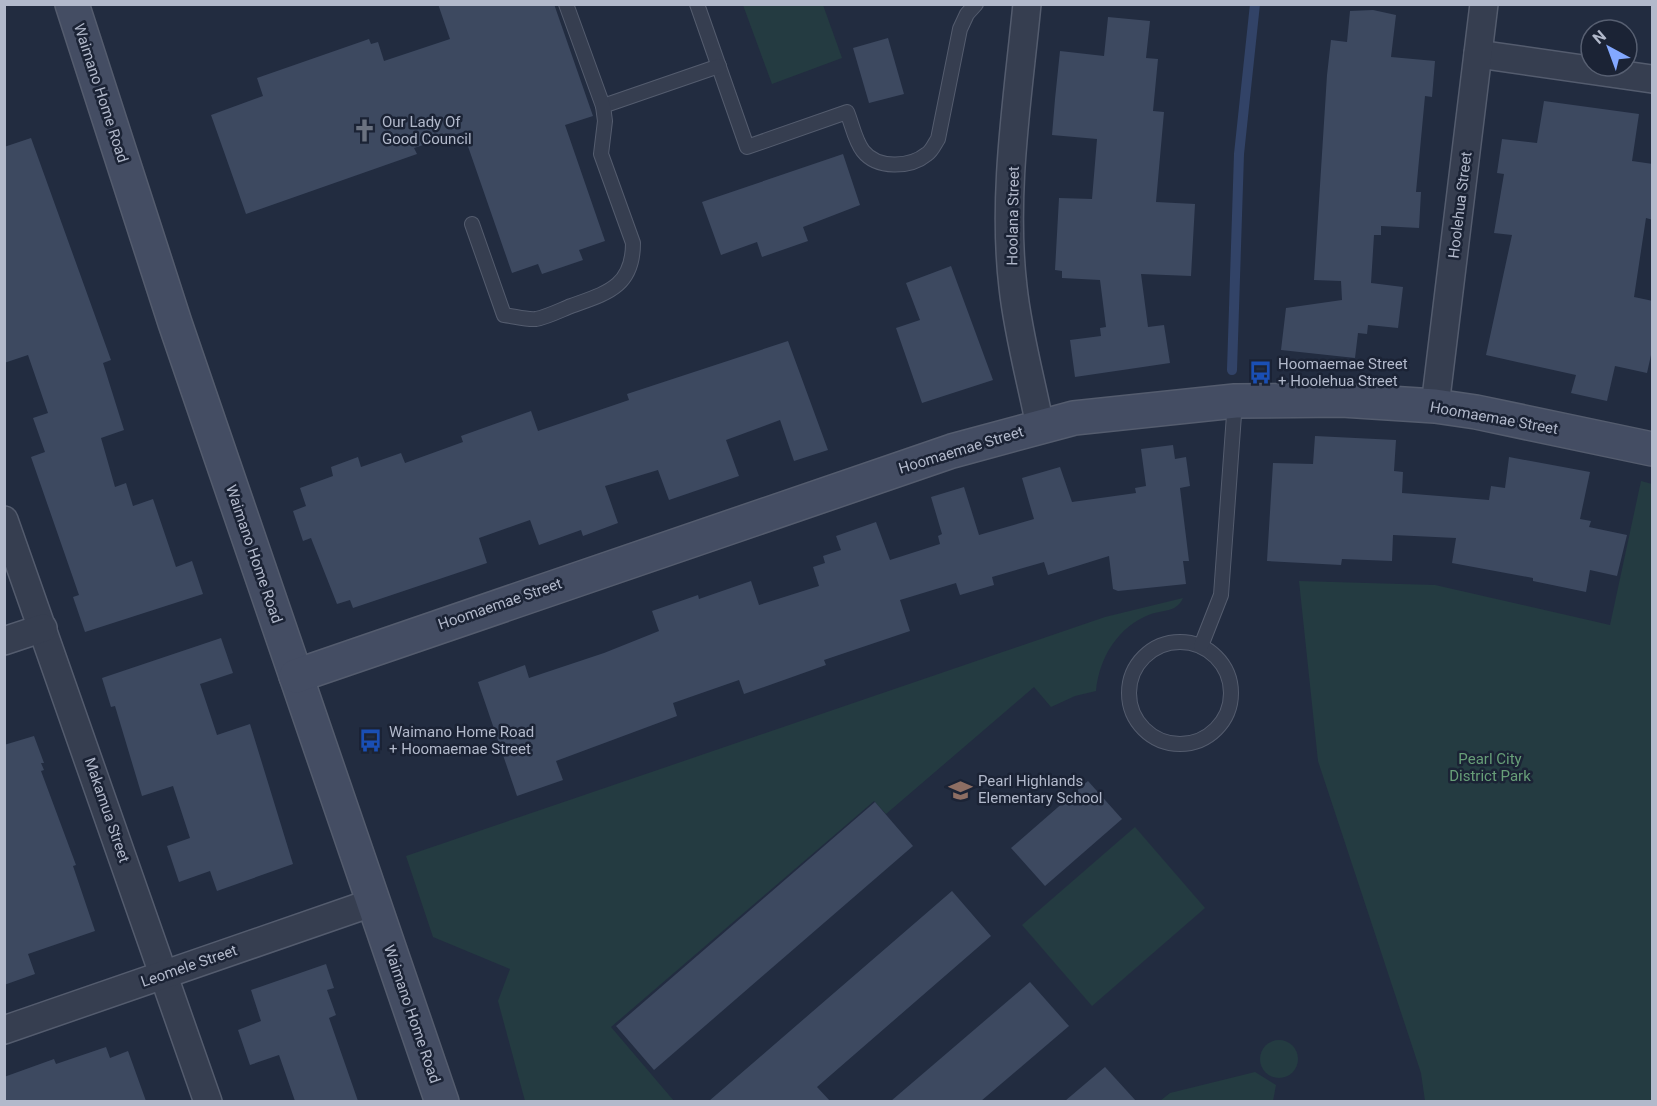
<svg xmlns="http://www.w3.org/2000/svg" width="1657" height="1106" font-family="Roboto,sans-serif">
<rect width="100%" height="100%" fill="#222c40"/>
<g fill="#243b41">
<polygon points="743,5 823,5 842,58 772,84"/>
<polygon points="1641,481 1652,484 1652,1101 1425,1101 1421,1073 1318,761 1299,581 1435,585 1610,625"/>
<path d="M1183,598C1177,612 1164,610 1151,614C1118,626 1099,658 1096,691L1075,696L1051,707L1034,687L886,814L874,801L611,1027L674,1101H525L498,1001L510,969L433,937L406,856L1105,617Z"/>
<polygon points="1135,827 1205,908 1092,1006 1022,925"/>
<circle cx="1279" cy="1059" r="19"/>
<polygon points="1255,1072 1276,1085 1273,1101 1160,1101 1170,1093"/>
</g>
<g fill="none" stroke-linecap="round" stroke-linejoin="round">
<polyline stroke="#324367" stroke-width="10" points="1232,370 1239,154 1255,4"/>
</g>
<g fill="#3d4960">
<polygon points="438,4 554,4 593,116 565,125 605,241 579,250 583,260 542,274 538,264 512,273 463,132 414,148 417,154 246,214 211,115 263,96 257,78 369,39 371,44 378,42 384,61 450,39"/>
<polygon points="1373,10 1396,15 1391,57 1435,61 1432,97 1425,96 1416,192 1421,192 1419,228 1381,226 1381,235 1374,235 1371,283 1403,287 1398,328 1368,325 1367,334 1358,333 1355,358 1281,350 1286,308 1342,300 1341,281 1314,280 1327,75 1331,40 1347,42 1350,11"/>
<polygon points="1108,17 1150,21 1146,58 1158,59 1153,111 1164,112 1156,202 1195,204 1191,276 1141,274 1148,327 1164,325 1170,363 1075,377 1070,340 1101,336 1100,328 1106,327 1100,280 1062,278 1062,271 1055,270 1059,198 1092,199 1097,139 1052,135 1055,99 1060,51 1104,56"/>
<polygon points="888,38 904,94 869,103 853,48"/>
<polygon points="1544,101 1639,114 1632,161 1653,164 1653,220 1646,218 1634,297 1653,301 1653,346 1647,373 1615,366 1607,401 1571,393 1576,375 1486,355 1512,235 1494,233 1504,174 1497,173 1502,139 1537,143"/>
<polygon points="31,138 111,360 103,363 124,430 101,438 115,487 126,483 133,506 153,499 176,567 192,561 203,594 85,632 73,597 79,595 31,457 45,452 33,418 48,413 28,355 4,363 4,147"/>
<polygon points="843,154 860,205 803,227 808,241 762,257 757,242 721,255 702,202"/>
<polygon points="951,266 993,380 922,403 896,328 920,320 906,283"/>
<polygon points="788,341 828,450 794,461 780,420 726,440 739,476 669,500 658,470 605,486 618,523 583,536 581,530 539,545 530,520 479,538 487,563 353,608 350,600 337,604 311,538 303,541 293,511 306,506 300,488 333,476 331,467 358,457 361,467 401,453 405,463 463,442 461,436 531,411 538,431 629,400 627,394"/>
<polygon points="1315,436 1396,440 1394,471 1403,472 1402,493 1489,500 1491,486 1505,488 1509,457 1590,472 1580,519 1591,521 1589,527 1627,535 1617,576 1590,570 1586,592 1533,581 1533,578 1452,563 1456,538 1393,535 1392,561 1342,559 1341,565 1267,561 1273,463 1313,464"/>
<polygon points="1173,445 1175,459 1186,457 1190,486 1180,488 1189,561 1183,561 1186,584 1118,591 1113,589 1109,556 1048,575 1044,562 992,577 994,585 960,595 956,583 900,600 910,631 824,660 826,665 744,694 739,680 673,703 677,716 556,761 563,780 517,796 478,682 525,665 529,678 604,653 659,631 652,611 698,595 699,599 751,581 759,605 819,586 813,567 825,563 823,556 841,550 836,536 876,522 890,560 940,544 938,536 942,534 931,497 964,487 979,535 1034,519 1022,478 1060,467 1072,502 1136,493 1135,488 1146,486 1141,449"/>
<polygon points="221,638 233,673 200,684 217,735 250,724 293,864 217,891 210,871 179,882 167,846 190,838 173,786 142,796 115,706 111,707 102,678"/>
<polygon points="34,736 44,763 41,763 44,770 41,771 76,865 73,866 95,931 28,954 35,974 4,985 4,745"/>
<polygon points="1088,781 1122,819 1045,886 1011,848"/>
<polygon points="875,802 913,846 654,1070 616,1026"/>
<polygon points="952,891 991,936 817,1087 830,1101 709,1101"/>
<polygon points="326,964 334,988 327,990 336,1015 329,1018 358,1101 295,1101 279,1055 250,1065 238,1030 261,1021 251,990"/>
<polygon points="1030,982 1069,1026 981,1101 891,1101"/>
<polygon points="106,1047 110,1058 128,1051 146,1101 4,1101 4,1077 54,1059 56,1064"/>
<polygon points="1105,1067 1136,1101 1065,1101"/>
</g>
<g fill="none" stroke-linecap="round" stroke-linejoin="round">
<defs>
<g id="lane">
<path d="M697,4L747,147L847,112C852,124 855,141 863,151C877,169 910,168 927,154C932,151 935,143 938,139L960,29L967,14L976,4"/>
<polyline points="603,106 719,66"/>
<path d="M472,224L504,315C514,316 526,320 536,319C547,317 561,310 571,306C607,293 633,287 633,243L601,154L605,121L603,106L566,4"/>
<circle cx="1180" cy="693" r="51"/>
<polyline points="1201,646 1221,595 1235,401"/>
</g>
<g id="street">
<path d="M1027,4C1018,97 1002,194 1013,287C1018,334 1031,380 1040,426"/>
<polyline points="1478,54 1652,79"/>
<polyline points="1435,406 1484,4"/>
<polyline points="4,520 208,1102"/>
<polyline points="4,641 43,628"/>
<polyline points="4,1030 374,902"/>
</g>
<g id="secondary">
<polyline points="72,4 175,323 442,1102"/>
<polyline points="296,676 952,451 1074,418 1235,401 1342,400 1435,406 1476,412 1652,449"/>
</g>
</defs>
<use href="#lane" stroke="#545c6e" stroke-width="16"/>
<use href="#street" stroke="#545c6e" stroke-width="30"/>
<use href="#secondary" stroke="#545c6e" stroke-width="36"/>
<use href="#lane" stroke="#363e50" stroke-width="14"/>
<use href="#street" stroke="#363e50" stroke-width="27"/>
<use href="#secondary" stroke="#444d63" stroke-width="33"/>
</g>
<defs>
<symbol id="church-bare" viewBox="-9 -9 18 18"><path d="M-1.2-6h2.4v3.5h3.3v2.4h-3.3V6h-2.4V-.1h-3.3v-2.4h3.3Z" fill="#6b7280" stroke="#1b2335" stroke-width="2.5" paint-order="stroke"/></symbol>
<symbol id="bus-bare" viewBox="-9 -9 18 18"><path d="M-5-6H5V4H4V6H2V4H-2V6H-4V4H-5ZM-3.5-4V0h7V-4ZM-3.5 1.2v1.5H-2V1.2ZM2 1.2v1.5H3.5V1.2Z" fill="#1a4fb4" stroke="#1b2335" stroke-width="2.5" paint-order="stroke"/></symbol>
<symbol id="school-bare" viewBox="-9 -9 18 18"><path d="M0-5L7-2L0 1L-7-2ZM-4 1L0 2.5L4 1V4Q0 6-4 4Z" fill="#8d6e63" stroke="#1b2335" stroke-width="2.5" paint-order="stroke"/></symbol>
</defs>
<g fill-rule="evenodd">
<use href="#church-bare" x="348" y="114" width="33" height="33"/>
<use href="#bus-bare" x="1244" y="356" width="33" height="33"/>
<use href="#bus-bare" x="354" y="724" width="33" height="33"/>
<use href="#school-bare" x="944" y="774" width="33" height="33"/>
</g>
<g text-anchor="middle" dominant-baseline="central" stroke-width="5" stroke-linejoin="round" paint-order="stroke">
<g font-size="15" fill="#b2b9cb" stroke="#1b2335">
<text transform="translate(101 93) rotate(72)">Waimano Home Road</text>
<text transform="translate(1460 205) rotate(-83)">Hoolehua Street</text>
<text transform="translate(1013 216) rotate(-89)">Hoolana Street</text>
<text transform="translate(1494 418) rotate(10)">Hoomaemae Street</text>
<text transform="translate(961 450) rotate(-17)">Hoomaemae Street</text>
<text transform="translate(254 554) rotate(71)">Waimano Home Road</text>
<text transform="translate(500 604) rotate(-19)">Hoomaemae Street</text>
<text transform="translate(107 810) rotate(71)">Makamua Street</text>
<text transform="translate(189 966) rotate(-19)">Leomele Street</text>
<text transform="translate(412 1014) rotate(71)">Waimano Home Road</text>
</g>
<g font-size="15" fill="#b2b9cb" stroke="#1b2335" text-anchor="start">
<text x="382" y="122">Our Lady Of<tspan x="382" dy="17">Good Council</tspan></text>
<text x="1278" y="364">Hoomaemae Street<tspan x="1278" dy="17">+ Hoolehua Street</tspan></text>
<text x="389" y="732">Waimano Home Road<tspan x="389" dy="17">+ Hoomaemae Street</tspan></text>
<text x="978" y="781">Pearl Highlands<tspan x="978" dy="17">Elementary School</tspan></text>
</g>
<g font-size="15" fill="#679e78" stroke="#1b2335">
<text x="1490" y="759">Pearl City<tspan x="1490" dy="17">District Park</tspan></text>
</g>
</g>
<rect width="1657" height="1106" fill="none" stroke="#b2b9cb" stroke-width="12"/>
<g transform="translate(1609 48) rotate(319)"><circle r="28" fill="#1b2335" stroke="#575f71" stroke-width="1.5"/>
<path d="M0-4.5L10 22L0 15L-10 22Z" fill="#83a8ff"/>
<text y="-9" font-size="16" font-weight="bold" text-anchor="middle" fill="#b2b9cb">N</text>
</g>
</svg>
